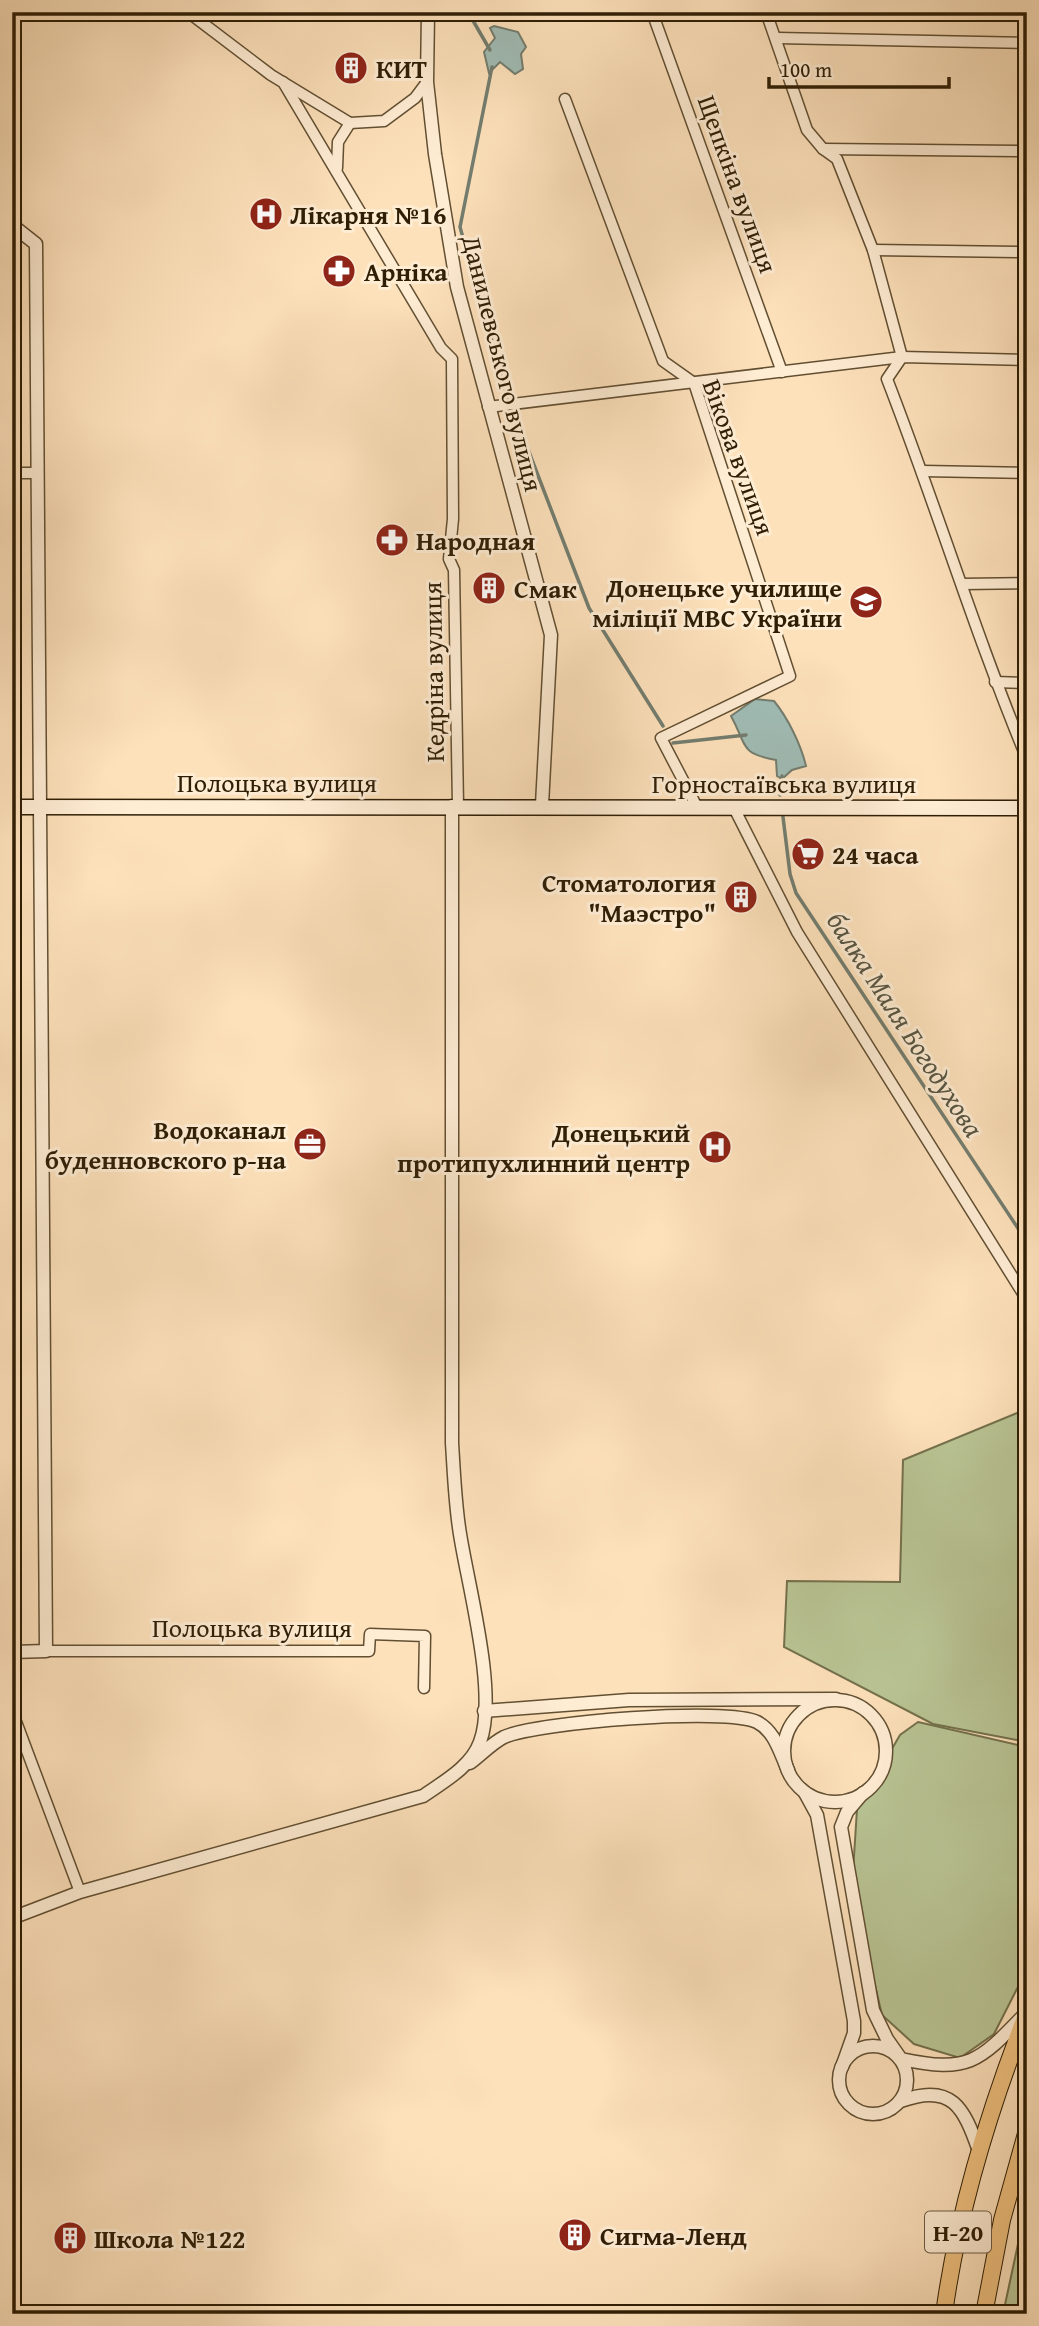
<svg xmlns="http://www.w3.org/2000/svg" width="1039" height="2326" font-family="'Gentium Book Plus',serif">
<rect width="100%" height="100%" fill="#fde1bb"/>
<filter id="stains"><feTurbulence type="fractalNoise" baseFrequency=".00286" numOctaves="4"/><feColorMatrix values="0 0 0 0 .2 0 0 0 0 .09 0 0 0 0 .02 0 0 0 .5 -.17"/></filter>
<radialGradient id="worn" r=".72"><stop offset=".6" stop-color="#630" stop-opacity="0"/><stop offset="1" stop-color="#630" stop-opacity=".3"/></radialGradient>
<g fill="#b9c494" stroke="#74714c" stroke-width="2">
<polygon points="1027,1409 1027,1742 933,1724 784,1647 787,1581 900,1582 903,1460"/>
<polygon points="918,1722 1027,1747 1027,1969 994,2034 960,2058 914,2044 882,2015 852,1888 857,1809 900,1735"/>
<polygon points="1027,2202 1027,2314 1003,2314"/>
</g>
<g fill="#a0bcb5" stroke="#737d6f" stroke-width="2">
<polygon points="494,26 518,32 526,47 521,54 523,69 515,74 500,62 489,73 484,52 495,38 490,28"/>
<path d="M755,699L774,701C788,718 801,745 806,766L792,770L782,779L777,776L776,760C739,753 748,747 731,716Z"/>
</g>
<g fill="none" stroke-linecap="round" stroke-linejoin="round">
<g stroke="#737d6f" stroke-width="3.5">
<polyline points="468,12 490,50"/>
<polyline points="492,67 460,227 507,395"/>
<polyline points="514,413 589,608 663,726"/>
<polyline points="673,743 746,735"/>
<polyline points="780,795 782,776"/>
<polyline points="783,817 790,874 796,893 1027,1242"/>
</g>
<defs>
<g id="minor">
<polyline points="188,12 271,75 350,123 384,121 415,98 427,82"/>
<polyline points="652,12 782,372"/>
<path d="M766,12L807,130L823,149L837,159L873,250L902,357L887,379C936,505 975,634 1027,759"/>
<polyline points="777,38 1027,43"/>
<polyline points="283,82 441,348 452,359 453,519 449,559 454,570 458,806"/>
<polyline points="565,99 663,361 694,383 790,676 661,738 697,807"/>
<polyline points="823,149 1027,151"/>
<polyline points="337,168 338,142 350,123"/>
<polyline points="873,250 1027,252"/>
<polyline points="488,407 902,357 1027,360"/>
<polyline points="923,471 1027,473"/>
<polyline points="12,473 38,473"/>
<polyline points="962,584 1027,583"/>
<polyline points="995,682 1027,683"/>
<polyline points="734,808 797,932 1027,1300"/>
<polyline points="46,1651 369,1651 370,1634 425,1636 424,1688"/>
<polyline points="12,1711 80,1892"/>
</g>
<g id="tertiary">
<polyline points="428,12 427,82 435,154 457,287 551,635 542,805"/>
<polyline points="12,225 36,244 46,1651 12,1652"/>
<circle cx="835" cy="1751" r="51"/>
<polyline points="484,1711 629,1700 836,1699"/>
<path d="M470,1763C481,1755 492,1743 504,1737C536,1722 728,1707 757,1722C775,1731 780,1753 788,1770"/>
<polyline points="805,1793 817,1815 854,2021 854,2033 842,2067"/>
<path d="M863,1793L847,1812L841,1827L873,2010L887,2039L901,2059C968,2073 978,2063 1024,2015"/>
<path d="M12,1918L80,1892L423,1796C443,1782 471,1767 480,1742C498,1694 468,1586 460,1534C455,1504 454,1473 452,1443V806"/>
<circle cx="873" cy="2080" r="34"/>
<path d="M901,2101C952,2082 964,2108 979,2151"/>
</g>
<polyline id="secondary" points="12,807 1027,808"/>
<g id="primary">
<path d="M944,2314C958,2210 989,2110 1027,2013"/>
<polyline points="984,2314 1002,2220 1027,2130"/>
</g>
</defs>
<use href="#minor" stroke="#624f32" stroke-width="13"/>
<use href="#tertiary" stroke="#624f32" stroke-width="15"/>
<use href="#secondary" stroke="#2f1e05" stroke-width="17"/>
<use href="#primary" stroke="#2f1e05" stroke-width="18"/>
<use href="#minor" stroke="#feecd3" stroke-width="10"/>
<use href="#tertiary" stroke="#feecd3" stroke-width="12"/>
<use href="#secondary" stroke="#feecd3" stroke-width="14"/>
<use href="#primary" stroke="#eec07e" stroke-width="16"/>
</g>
<defs>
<symbol id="building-disc" viewBox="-11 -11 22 22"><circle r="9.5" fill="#8f2418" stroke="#feecd3"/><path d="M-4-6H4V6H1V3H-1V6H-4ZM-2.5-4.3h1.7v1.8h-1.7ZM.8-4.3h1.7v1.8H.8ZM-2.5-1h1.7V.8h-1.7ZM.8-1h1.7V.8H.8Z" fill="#fff"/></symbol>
<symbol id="hospital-disc" viewBox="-11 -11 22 22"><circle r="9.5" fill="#8f2418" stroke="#feecd3"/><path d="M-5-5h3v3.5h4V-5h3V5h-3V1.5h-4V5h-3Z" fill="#fff"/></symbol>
<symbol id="pharmacy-disc" viewBox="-11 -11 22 22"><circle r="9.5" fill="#8f2418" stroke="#feecd3"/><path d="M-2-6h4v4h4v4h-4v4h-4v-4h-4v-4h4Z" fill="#fff"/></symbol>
<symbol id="university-disc" viewBox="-11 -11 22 22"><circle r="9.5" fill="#8f2418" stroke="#feecd3"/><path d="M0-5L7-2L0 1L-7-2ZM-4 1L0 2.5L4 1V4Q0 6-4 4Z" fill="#fff"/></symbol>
<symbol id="supermarket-disc" viewBox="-11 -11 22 22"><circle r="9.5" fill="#8f2418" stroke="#feecd3"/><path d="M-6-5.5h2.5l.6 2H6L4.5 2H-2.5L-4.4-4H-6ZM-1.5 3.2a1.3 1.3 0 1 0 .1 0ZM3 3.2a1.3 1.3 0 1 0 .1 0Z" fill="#fff"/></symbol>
<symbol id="office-disc" viewBox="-11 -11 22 22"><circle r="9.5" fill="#8f2418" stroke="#feecd3"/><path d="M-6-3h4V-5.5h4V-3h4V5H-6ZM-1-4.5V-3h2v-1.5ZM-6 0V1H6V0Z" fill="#fff"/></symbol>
</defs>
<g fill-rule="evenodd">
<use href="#building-disc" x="332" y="49" width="38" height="38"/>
<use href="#hospital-disc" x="247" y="195" width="38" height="38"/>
<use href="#pharmacy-disc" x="320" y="252" width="38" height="38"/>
<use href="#pharmacy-disc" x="373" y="521" width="38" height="38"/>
<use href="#building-disc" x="470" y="569" width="38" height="38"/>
<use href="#university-disc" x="847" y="583" width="38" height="38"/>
<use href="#supermarket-disc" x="789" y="835" width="38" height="38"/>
<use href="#building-disc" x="722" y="878" width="38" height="38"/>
<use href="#office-disc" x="291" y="1125" width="38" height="38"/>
<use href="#hospital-disc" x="696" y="1128" width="38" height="38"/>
<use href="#building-disc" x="556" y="2216" width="38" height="38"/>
<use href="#building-disc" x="51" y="2219" width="38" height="38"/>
</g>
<g text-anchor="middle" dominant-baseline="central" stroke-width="6" stroke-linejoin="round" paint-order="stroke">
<rect fill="#feecd3" stroke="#6d5c43" stroke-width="2" x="925" y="2211.5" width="66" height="41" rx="5"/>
<g font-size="24" font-weight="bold" fill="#2f1e05">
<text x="958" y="2232">Н-20</text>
</g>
<g font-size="26" font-weight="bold" fill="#2f1e05" stroke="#feecd3" text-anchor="start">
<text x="376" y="68">КИТ</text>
<text x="290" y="214">Лікарня №16</text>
<text x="364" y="271">Арніка</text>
<text x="416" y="540">Народная</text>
<text x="842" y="587" text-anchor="end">Донецьке училище<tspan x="842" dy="30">міліції МВС України</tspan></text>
<text x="514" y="588">Смак</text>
<text x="832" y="854">24 часа</text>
<text x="716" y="882" text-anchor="end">Стоматология<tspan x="716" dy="30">"Маэстро"</tspan></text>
<text x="286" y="1129" text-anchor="end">Водоканал<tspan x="286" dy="30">буденновского р-на</tspan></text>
<text x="690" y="1132" text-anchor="end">Донецький<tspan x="690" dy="30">протипухлинний центр</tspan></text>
<text x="600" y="2235">Сигма-Ленд</text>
<text x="94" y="2238">Школа №122</text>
</g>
<g font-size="26" fill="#2f1e05" stroke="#feecd3">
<text transform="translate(738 184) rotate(70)">Щепкіна вулиця</text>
<text transform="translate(503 363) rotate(76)">Данилевського вулиця</text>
<text transform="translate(739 457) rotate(70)">Вікова вулиця</text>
<text transform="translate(433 672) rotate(-91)">Кедріна вулиця</text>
<text x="277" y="782">Полоцька вулиця</text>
<text x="784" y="783">Горностаївська вулиця</text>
<text x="252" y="1627">Полоцька вулиця</text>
</g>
<g font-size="28" font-style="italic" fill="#575543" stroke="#feecd3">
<text transform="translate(906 1024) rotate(57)">балка Маля Богодухова</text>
</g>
</g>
<rect width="1039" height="2326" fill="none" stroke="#fde1bb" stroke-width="42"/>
<rect x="14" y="14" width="1011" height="2298" fill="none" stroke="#2f1e05" stroke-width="3.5"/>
<rect x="21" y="21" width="997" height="2284" fill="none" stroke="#2f1e05" stroke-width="2"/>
<path d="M769 77v10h180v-10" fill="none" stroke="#2f1e05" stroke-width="3.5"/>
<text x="780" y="77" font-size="21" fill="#2f1e05" stroke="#feecd3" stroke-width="5" paint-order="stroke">100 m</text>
<rect width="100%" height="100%" filter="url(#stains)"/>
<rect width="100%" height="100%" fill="url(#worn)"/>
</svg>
